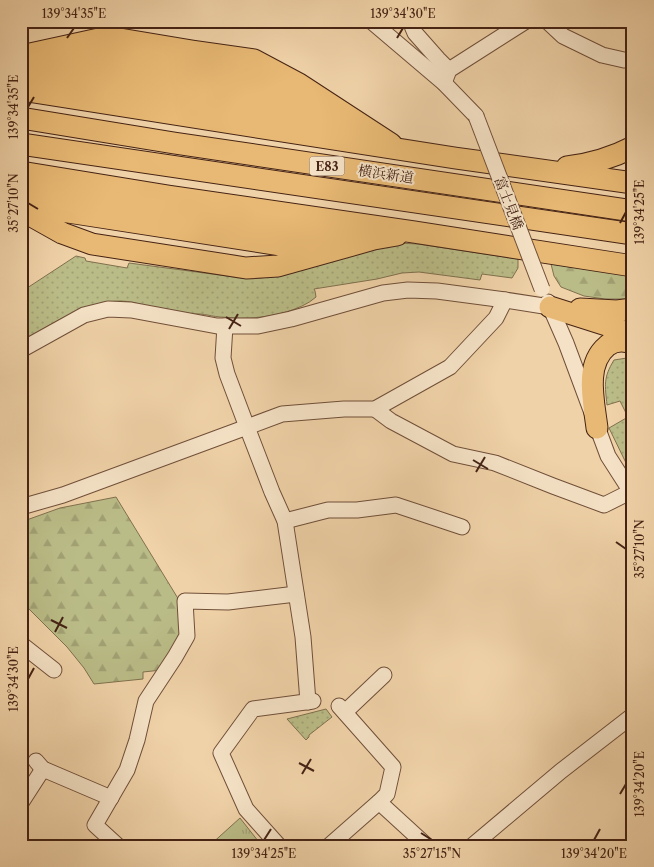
<svg xmlns="http://www.w3.org/2000/svg" width="654" height="867" font-family="'Libre Caslon Text','Noto Serif JP',serif">
<defs>
<pattern id="grass-dots" width="8" height="8" patternUnits="userSpaceOnUse" patternTransform="scale(1.25)"><rect width="8" height="8" fill="#babc87"/><path d="M2 2h.1M6 6h.1" fill="none" stroke="#a1a174" stroke-width="1.8" stroke-linecap="round"/></pattern>
<pattern id="forest-firs" width="22" height="20" patternUnits="userSpaceOnUse" patternTransform="scale(1.25)"><rect width="22" height="20" fill="#babc87"/><path d="M5 1l3.5 6h-7zM16 11l3.5 6h-7z" fill="#a1a174"/></pattern>
<pattern id="park-tufts" width="24" height="20" patternUnits="userSpaceOnUse" patternTransform="scale(1.25)"><rect width="24" height="20" fill="#babc87"/><path d="M3 7l-1-3M5 7V3M7 7l1-3M15 17l-1-3M17 17v-4M19 17l1-3" fill="none" stroke="#a1a174"/></pattern>
</defs>
<rect width="100%" height="100%" fill="#f0d2a8"/>
<filter id="stains"><feTurbulence type="fractalNoise" baseFrequency=".004" numOctaves="4"/><feColorMatrix values="0 0 0 0 .2 0 0 0 0 .09 0 0 0 0 .02 0 0 0 .5 -.17"/></filter>
<radialGradient id="worn" r=".72"><stop offset=".6" stop-color="#630" stop-opacity="0"/><stop offset="1" stop-color="#630" stop-opacity=".3"/></radialGradient>
<g fill="url(#grass-dots)" stroke="#80704e">
<path d="M396,243L418,244L518,259V268L512,278L482,274L480,280L419,272L402,273L377,279L314,289L315,291L316,297C301,311 267,318 247,318C238,319 228,317 220,317C208,316 201,312 189,315C175,312 161,309 147,306C139,304 130,301 121,301C84,301 52,325 21,341V292L76,256L85,258L86,261L127,268L129,263L242,278H260L279,276Z"/>
<path d="M627,358L633,361V474L628,467L609,428L628,417L620,401L607,405C605,385 603,378 614,360Z"/>
<polygon points="326,709 332,717 309,735 309,737 306,740 287,719"/>
</g>
<g fill="url(#forest-firs)" stroke="#80704e">
<polygon points="551,264 633,276 633,299 605,299 584,296 561,287 554,276"/>
<polygon points="116,497 182,605 183,636 162,670 143,672 143,679 94,684 84,668 67,647 21,601 21,522 60,508"/>
</g>
<polygon fill="url(#park-tufts)" stroke="#80704e" points="240,818 262,846 209,846"/>
<g fill="none" stroke-linecap="round" stroke-linejoin="round">
<defs>
<g id="minor">
<polyline points="371,21 444,83 476,116"/>
<polyline points="410,21 415,33 438,59 449,70"/>
<polyline points="547,21 563,36 602,55 624,60 633,60"/>
<polyline points="444,83 449,70 526,21"/>
<polyline points="548,302 566,343 608,456 633,495"/>
<polyline points="21,350 84,315 108,309 131,310 217,326 258,326 291,319 383,293 408,290 437,291 505,300 550,307"/>
<polyline points="375,409 391,421 453,454 495,463 553,486 604,505 630,492"/>
<polyline points="21,507 63,495 247,427 227,374 223,358 225,326"/>
<polyline points="285,521 328,510 357,510 396,505 462,527"/>
<polyline points="21,644 54,670"/>
<polyline points="308,702 303,637 285,521 272,492 247,427 282,414 344,409 375,409 450,367 496,318 505,300"/>
<polyline points="345,712 384,675"/>
<polyline points="36,761 43,769 111,798"/>
<polyline points="379,802 427,846"/>
<polyline points="21,803 43,769"/>
<polyline points="118,846 95,825 127,770 137,740 146,701 175,657 187,636 185,601 228,602 296,594"/>
<polyline points="279,846 246,809 221,753 253,709 313,701"/>
<polyline points="329,846 379,802 387,794 393,767 339,706"/>
<polyline points="472,846 561,771 632,716"/>
</g>
<g id="highway">
<polyline points="74,49 284,81"/>
<polyline points="21,56 108,37 192,51 254,60 299,84 391,144"/>
<polyline points="29,59 325,104"/>
<polyline points="21,74 362,128"/>
<polyline points="21,90 455,158 633,183"/>
<polyline points="21,118 174,143 633,211"/>
<polyline points="21,144 633,234"/>
<path d="M567,167C591,164 612,158 633,147"/>
<polyline points="21,172 168,196 414,232 633,266"/>
<polyline points="21,188 357,240"/>
<polyline points="23,205 319,251"/>
<polyline points="21,210 62,233 92,244 246,268 278,266 374,239 397,235"/>
<polyline points="550,307 616,328 633,338"/>
<polyline points="580,309 617,311 633,309"/>
<path d="M597,428C594,402 584,365 607,346C615,339 624,340 633,343"/>
</g>
</defs>
<use href="#minor" stroke="#704f39" stroke-width="17"/>
<use href="#highway" stroke="#452314" stroke-width="23"/>
<use href="#minor" stroke="#f5e2c6" stroke-width="15"/>
<use href="#highway" stroke="#e8b974" stroke-width="21"/>
<defs>
<polyline id="minor-bridge" points="476,116 542,289"/>
</defs>
<use href="#minor-bridge" stroke="#704f39" stroke-width="17" stroke-linecap="butt"/>
<use href="#minor-bridge" stroke="#f5e2c6" stroke-width="15"/>
</g>
<path fill="none" stroke="#452314" stroke-width="2" d="M67,38L74,28M397,38L403,28M28,107L34,97M28,203L38,209M620,223L626,212M226,317L241,326M229,329L238,314M473,460L488,469M476,472L485,457M616,542L626,549M51,620L67,628M55,632L63,617M28,679L34,668M299,763L314,771M302,774L311,759M620,794L626,784M421,833L432,840M264,840L271,829M594,840L600,829"/>
<g text-anchor="middle" dominant-baseline="central" stroke-width="4" stroke-linejoin="round" paint-order="stroke">
<rect fill="#f5e2c6" stroke="#7a5c49" stroke-width="1" x="309.5" y="156.5" width="35" height="19" rx="4"/>
<g font-size="12" font-weight="bold" fill="#452314">
<text x="327" y="166">E83</text>
</g>
<g font-size="14" fill="#452314" stroke="#f5e2c6">
<text transform="translate(386 174) rotate(8)">横浜新道</text>
<text transform="translate(509 203) rotate(69)">富士見橋</text>
</g>
</g>
<rect width="654" height="867" fill="none" stroke="#f0d2a8" stroke-width="55"/>
<rect x="28" y="28" width="598" height="812" fill="none" stroke="#452314" stroke-width="2"/>
<g font-size="12" text-anchor="middle" fill="#452314">
<text x="74" y="18">139°34'35"E</text>
<text x="403" y="18">139°34'30"E</text>
<text transform="translate(14 107) rotate(-90)" y="4">139°34'35"E</text>
<text transform="translate(14 203) rotate(-90)" y="4">35°27'10"N</text>
<text transform="translate(640 212) rotate(-90)" y="4">139°34'25"E</text>
<text transform="translate(640 549) rotate(-90)" y="4">35°27'10"N</text>
<text transform="translate(14 679) rotate(-90)" y="4">139°34'30"E</text>
<text transform="translate(640 784) rotate(-90)" y="4">139°34'20"E</text>
<text x="264" y="858">139°34'25"E</text>
<text x="432" y="858">35°27'15"N</text>
<text x="594" y="858">139°34'20"E</text>
</g>
<rect width="100%" height="100%" filter="url(#stains)"/>
<rect width="100%" height="100%" fill="url(#worn)"/>
</svg>
